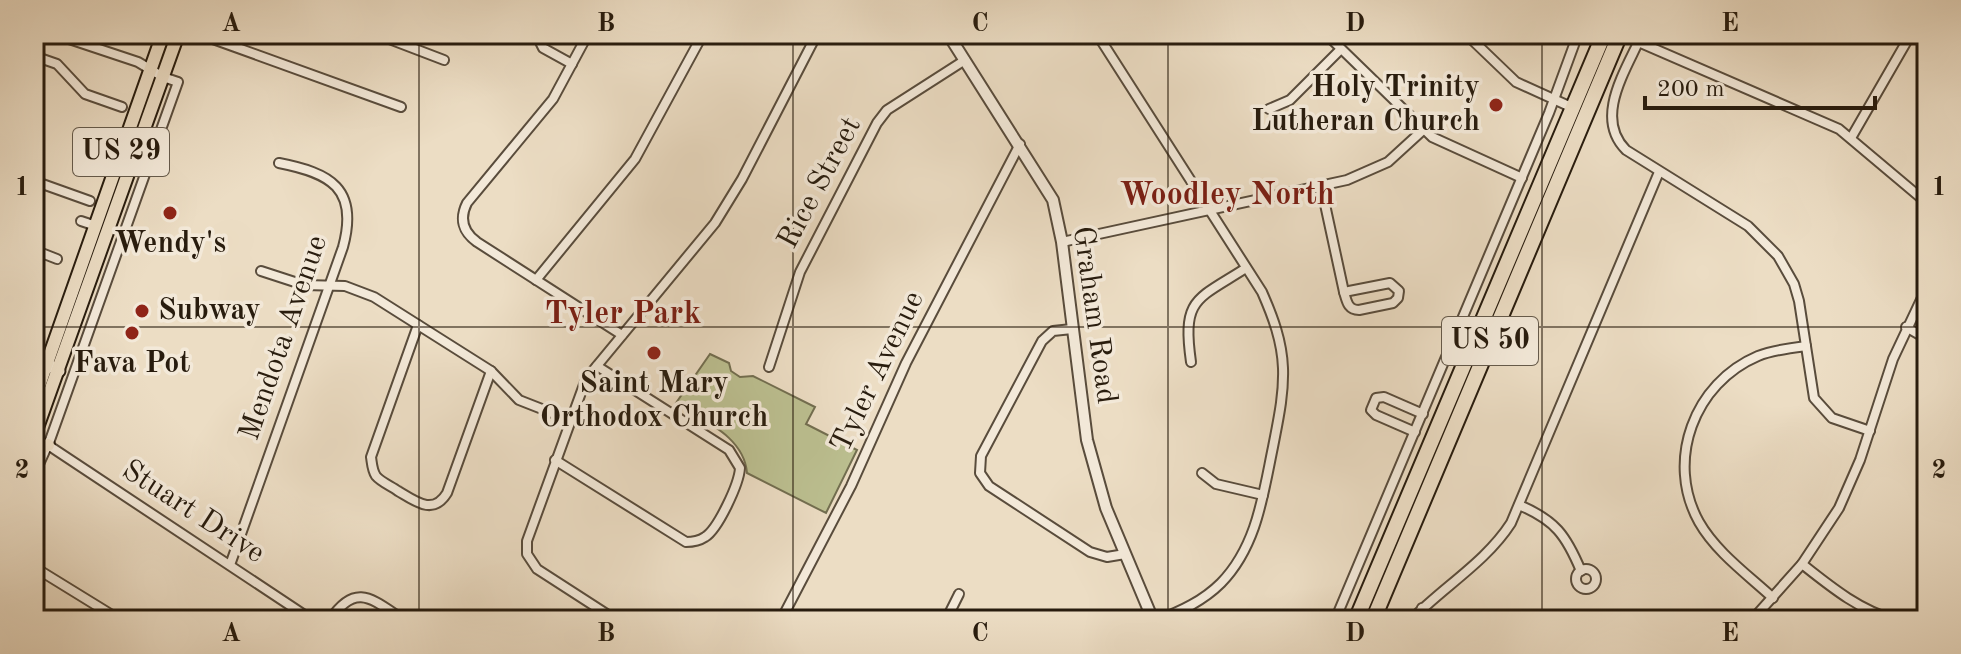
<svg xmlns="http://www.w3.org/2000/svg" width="1961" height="654" font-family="'Old Standard TT',serif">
<rect width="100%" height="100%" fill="#ecddc4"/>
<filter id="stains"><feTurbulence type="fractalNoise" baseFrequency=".0025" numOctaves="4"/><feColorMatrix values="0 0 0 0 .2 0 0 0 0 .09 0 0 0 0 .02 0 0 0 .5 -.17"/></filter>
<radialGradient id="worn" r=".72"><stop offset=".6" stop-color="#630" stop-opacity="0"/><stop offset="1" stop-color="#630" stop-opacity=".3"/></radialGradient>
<path fill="#bcc091" stroke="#726e50" stroke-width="2" d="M710,354L729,363L731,371L740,377L753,376L815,407L806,424L857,450L826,513L747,473C744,436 703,421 676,403Z"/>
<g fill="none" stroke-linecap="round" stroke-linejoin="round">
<defs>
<g id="minor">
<polyline points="199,34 401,107"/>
<polyline points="376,34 444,60"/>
<polyline points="536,34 543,48 572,64"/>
<path d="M588,34L553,99L467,203C459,219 463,232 477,242L622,335"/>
<path d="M1097,34L1262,292C1273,317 1282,341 1283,368C1284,395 1278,421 1273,447C1263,495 1257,546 1221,583C1203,601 1181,611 1158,620"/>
<polyline points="1326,34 1432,137 1522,178"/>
<polyline points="1466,34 1516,82 1571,107"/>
<polyline points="1620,34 1839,129 1927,203"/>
<path d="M1642,34C1627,69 1593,117 1626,150L1748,226L1778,256L1794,284L1799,301L1814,398L1832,418L1870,431"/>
<polyline points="34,56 57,64 85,94 122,107"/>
<polyline points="1269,109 1290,100 1341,49"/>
<polyline points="1851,138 1911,34"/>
<polyline points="34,181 90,201"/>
<polyline points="1321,186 1344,292"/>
<polyline points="81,221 96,226"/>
<polyline points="1062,242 1347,180 1388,162 1423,130"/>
<polyline points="34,250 57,259"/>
<polyline points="261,271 304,285 345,286 374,297 491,371 519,400 570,420"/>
<polyline points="536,280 635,159 703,34"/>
<path d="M1390,283L1399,291L1398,298L1393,303L1359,310C1348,310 1347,302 1344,292Z"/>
<polyline points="34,313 36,314"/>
<path d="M418,325L371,457C372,463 372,470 376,476C381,482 391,486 398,491C415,501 433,516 447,493L491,371"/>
<polyline points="1906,327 1927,339"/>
<polyline points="1072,329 1053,331 1042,341 981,456 980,473 989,486 1090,552 1107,557 1125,554"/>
<path d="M1191,362C1182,298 1196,300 1246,268"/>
<polyline points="769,367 800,272 877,123 887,110 965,60"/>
<polyline points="1415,432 1376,415 1371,410 1376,398 1384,397 1423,414"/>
<polyline points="48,445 312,620"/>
<path d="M555,460L686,542C693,542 699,541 705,537C718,529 739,484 740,468L729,450L597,366"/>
<polyline points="1202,473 1216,484 1263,495"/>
<polyline points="34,475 50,440 178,82 163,77 138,62 54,34"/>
<path d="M1519,505C1555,520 1566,535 1581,571"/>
<path d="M1802,564C1831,587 1859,610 1895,620"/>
<path d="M230,565L343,247C359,188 330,173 279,163"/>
<polyline points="34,567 120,620"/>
<circle cx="1586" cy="579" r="10"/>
<path d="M1773,598C1748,575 1716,552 1699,522C1665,461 1694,383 1758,356C1773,350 1790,348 1806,346"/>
<polyline points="1422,608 1433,620"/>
<path d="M330,620C356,581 373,600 404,620"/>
<polyline points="616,620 537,569 527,554 527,541 586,379 715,223 742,179 817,34"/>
<polyline points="781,620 851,486 906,363 1020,144"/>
<polyline points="946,620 959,594"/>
<polyline points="1335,620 1549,113 1578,34"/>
<path d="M1411,620C1443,587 1486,562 1511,523L1659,172"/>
<polyline points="1752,620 1802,564 1839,508 1860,460 1893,359 1927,287"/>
</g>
<polyline id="tertiary" points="948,34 1053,200 1062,242 1087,440 1106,508 1153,620"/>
<polyline id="secondary" points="34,356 59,371"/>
<g id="primary">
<polyline points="34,400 163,34"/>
<polyline points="34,436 178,34"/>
<polyline points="34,451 48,445"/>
</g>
<g id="trunk">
<polyline points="1356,620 1604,34"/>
<polyline points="1373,620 1620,34"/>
</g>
</defs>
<use href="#minor" stroke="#594c3c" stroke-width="12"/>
<use href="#tertiary" stroke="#594c3c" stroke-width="14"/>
<use href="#secondary" stroke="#281c0e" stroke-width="15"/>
<use href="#primary" stroke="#281c0e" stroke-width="16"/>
<use href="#trunk" stroke="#281c0e" stroke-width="18"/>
<use href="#minor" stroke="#f3e9d9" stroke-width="8"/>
<use href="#tertiary" stroke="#f3e9d9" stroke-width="10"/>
<use href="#secondary" stroke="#f3e9d9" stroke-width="11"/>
<use href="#primary" stroke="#ecddc4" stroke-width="12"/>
<use href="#trunk" stroke="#ecddc4" stroke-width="14"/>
</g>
<path fill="none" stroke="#281c0e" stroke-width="2" stroke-opacity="0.55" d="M419,34V620M793,34V620M1168,34V620M1542,34V620M34,327H1927"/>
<g fill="#8f2418" stroke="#f3e9d9" stroke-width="3">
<circle cx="1496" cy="105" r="8"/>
<circle cx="170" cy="213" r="8"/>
<circle cx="142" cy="311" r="8"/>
<circle cx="132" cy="333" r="8"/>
<circle cx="654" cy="353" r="8"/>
</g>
<g text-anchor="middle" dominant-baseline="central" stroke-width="7" stroke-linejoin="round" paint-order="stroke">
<g fill="#f3e9d9" stroke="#655a4b" stroke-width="2">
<rect x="73" y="128" width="96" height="48" rx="6"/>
<rect x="1442" y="317" width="96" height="48" rx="6"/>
</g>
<g font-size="28" font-weight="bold" fill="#281c0e">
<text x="121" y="152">US 29</text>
<text x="1490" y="341">US 50</text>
</g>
<g font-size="30" font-weight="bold" fill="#281c0e" stroke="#f3e9d9">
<text x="1480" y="88" text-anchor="end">Holy Trinity<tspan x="1480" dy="34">Lutheran Church</tspan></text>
<text x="170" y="244">Wendy's</text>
<text x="158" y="311" text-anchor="start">Subway</text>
<text x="132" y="364">Fava Pot</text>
<text x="654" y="384">Saint Mary<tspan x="654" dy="34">Orthodox Church</tspan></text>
</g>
<g font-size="30" fill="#281c0e" stroke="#f3e9d9">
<text transform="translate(820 183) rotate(-62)">Rice Street</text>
<text transform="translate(1094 315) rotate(82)">Graham Road</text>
<text transform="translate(284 338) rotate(-71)">Mendota Avenue</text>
<text transform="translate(878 372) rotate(-64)">Tyler Avenue</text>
<text transform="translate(193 512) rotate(33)">Stuart Drive</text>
</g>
<g font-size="32" font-weight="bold" fill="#7a1f14" stroke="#f3e9d9">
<text x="1227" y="196">Woodley North</text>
<text x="623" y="315">Tyler Park</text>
</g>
</g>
<rect width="1961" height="654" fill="none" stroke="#ecddc4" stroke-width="88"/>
<path d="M1645 96v12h230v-12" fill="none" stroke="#281c0e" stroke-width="4"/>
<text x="1657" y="96" font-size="24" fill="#281c0e" stroke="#f3e9d9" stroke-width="6" paint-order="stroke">200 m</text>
<rect x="44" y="44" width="1873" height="566" fill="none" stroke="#281c0e" stroke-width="3"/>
<g font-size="26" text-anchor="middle" font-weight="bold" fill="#281c0e">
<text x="231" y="31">A</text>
<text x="606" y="31">B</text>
<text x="980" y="31">C</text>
<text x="1355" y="31">D</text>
<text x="1730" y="31">E</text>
<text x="22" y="195">1</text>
<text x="1939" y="195">1</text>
<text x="22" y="478">2</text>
<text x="1939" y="478">2</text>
<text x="231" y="641">A</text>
<text x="606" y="641">B</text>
<text x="980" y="641">C</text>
<text x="1355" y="641">D</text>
<text x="1730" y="641">E</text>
</g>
<rect width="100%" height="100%" filter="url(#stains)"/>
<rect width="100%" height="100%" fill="url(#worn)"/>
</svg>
